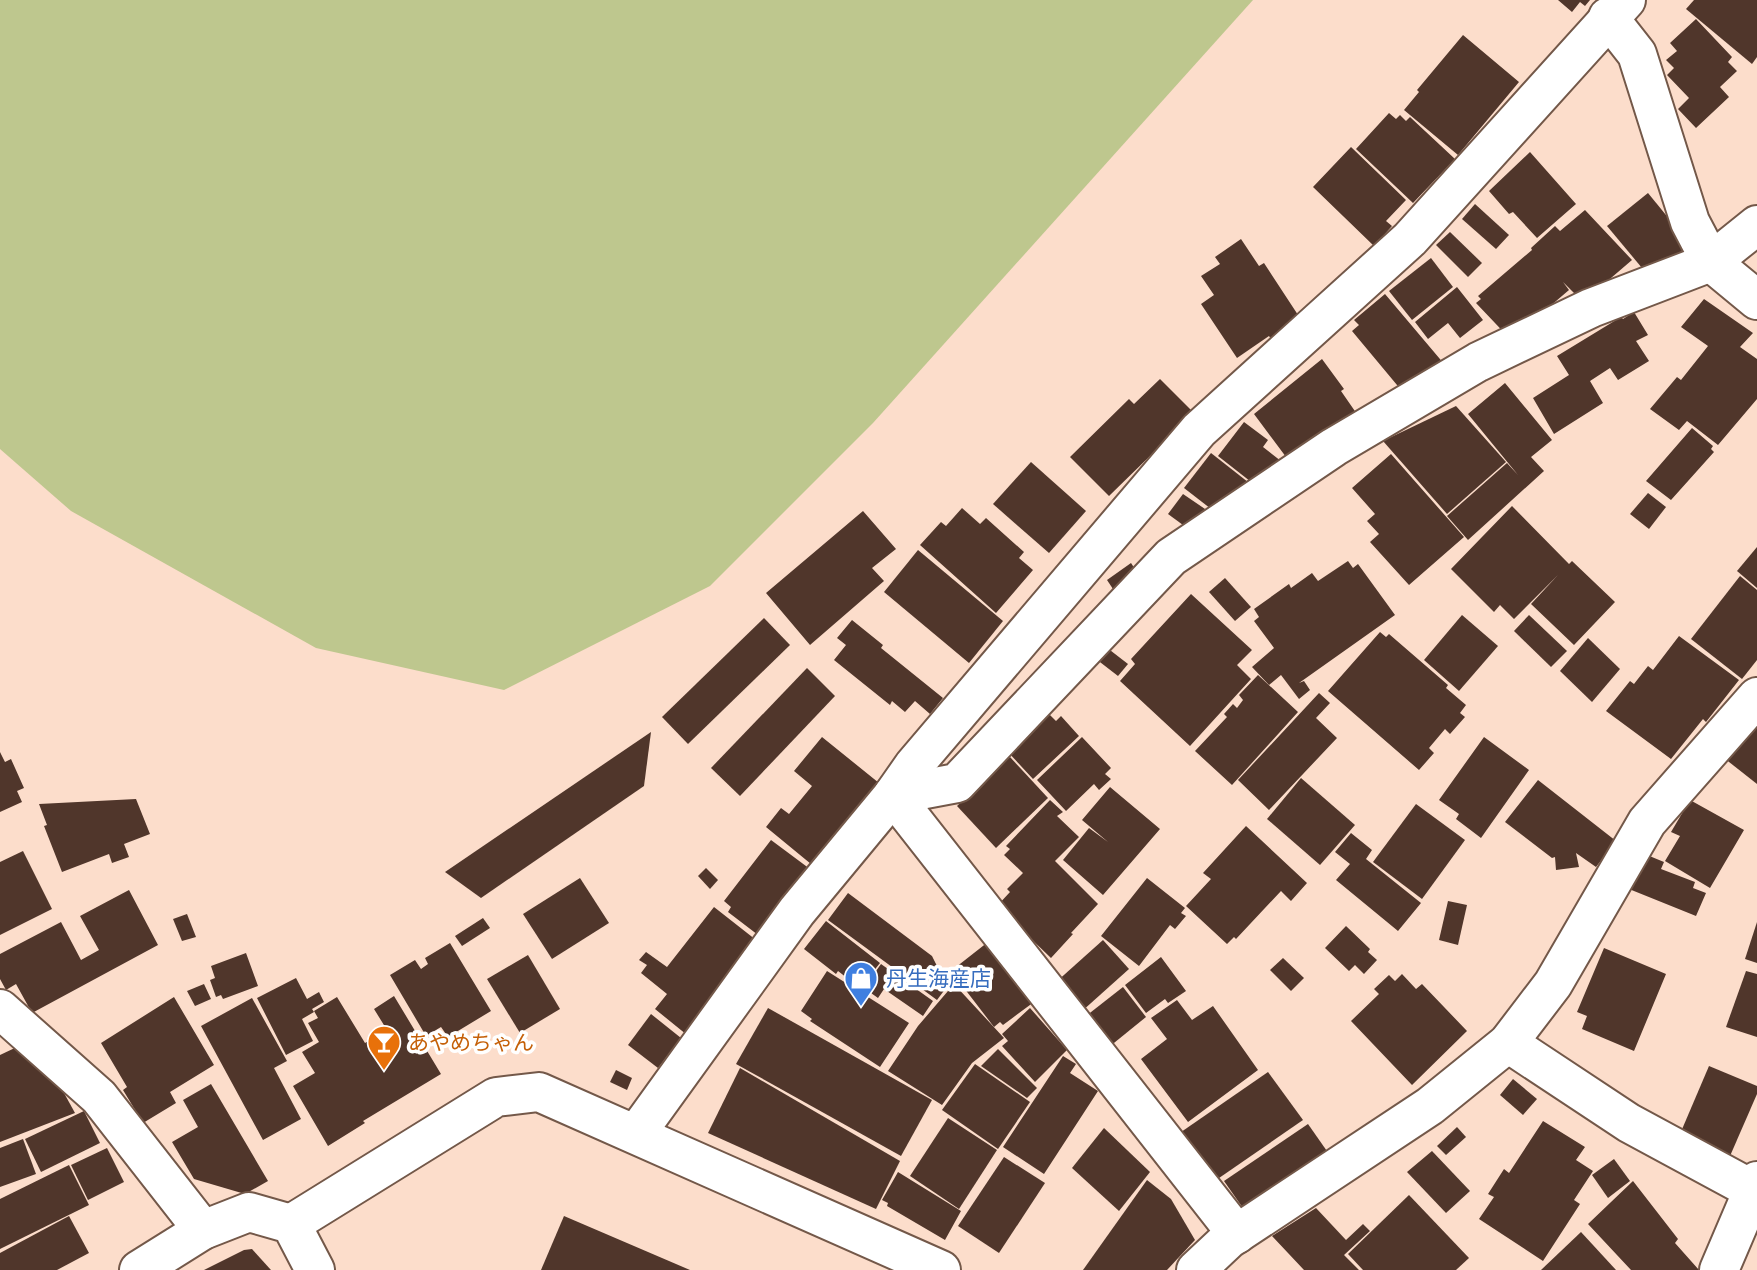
<svg xmlns="http://www.w3.org/2000/svg" width="1757" height="1270" font-family="'Source Serif 4','Noto Sans JP',serif">
<rect width="100%" height="100%" fill="#fcddcb"/>
<polygon fill="#bec78e" points="0,0 1253,0 873,423 710,586 504,690 316,648 71,511 0,449"/>
<g fill="#50362b">
<polygon points="1558,0 1590,0 1585,6 1580,2 1572,12"/>
<polygon points="1694,0 1757,0 1757,57 1752,64 1686,9"/>
<polygon points="1696,19 1732,57 1728,62 1737,71 1720,87 1729,97 1696,128 1678,109 1689,98 1667,75 1674,68 1666,60 1677,51 1670,43"/>
<polygon points="1463,35 1519,82 1458,155 1404,110 1419,92 1417,90"/>
<polygon points="1389,113 1396,119 1400,115 1406,121 1410,117 1455,159 1413,203 1356,149"/>
<polygon points="1351,147 1406,200 1386,221 1392,226 1374,246 1313,187"/>
<polygon points="1530,152 1576,204 1537,238 1513,212 1509,214 1489,191"/>
<polygon points="1648,193 1679,231 1689,264 1652,280 1607,226"/>
<polygon points="1475,204 1509,235 1496,249 1462,219"/>
<polygon points="1585,210 1632,260 1583,302 1563,282 1569,290 1535,319 1514,343 1476,303 1481,299 1478,296 1532,250 1531,248 1555,226 1560,231"/>
<polygon points="1450,232 1482,263 1468,277 1436,245"/>
<polygon points="1241,239 1259,266 1264,263 1300,318 1271,339 1269,336 1237,358 1201,304 1214,295 1201,276 1220,264 1215,257"/>
<polygon points="1431,258 1453,287 1412,320 1389,291"/>
<polygon points="1457,287 1483,320 1460,338 1448,323 1428,339 1415,322"/>
<polygon points="1385,294 1445,365 1407,397 1352,331 1359,325 1354,320"/>
<polygon points="1704,299 1753,333 1740,347 1757,359 1757,399 1718,445 1687,421 1679,430 1650,409 1677,377 1681,380 1708,346 1681,327"/>
<polygon points="1634,312 1648,335 1636,341 1649,361 1618,380 1610,368 1590,381 1603,403 1554,434 1533,398 1569,375 1557,356 1621,317 1623,319"/>
<polygon points="1322,359 1344,389 1341,391 1359,417 1292,465 1254,414"/>
<polygon points="1160,379 1194,413 1109,496 1070,457 1129,399 1134,404"/>
<polygon points="1505,383 1552,440 1531,457 1544,471 1468,540 1447,516 1507,463 1518,475 1468,414"/>
<polygon points="1456,406 1506,462 1447,514 1383,441"/>
<polygon points="1244,422 1268,440 1263,447 1286,465 1255,485 1218,456"/>
<polygon points="1692,428 1713,446 1711,449 1714,452 1671,500 1646,481"/>
<polygon points="1211,453 1253,486 1215,512 1184,488"/>
<polygon points="1391,454 1464,537 1409,585 1370,542 1379,534 1367,521 1375,514 1352,488"/>
<polygon points="1031,462 1086,511 1049,553 993,504"/>
<polygon points="1648,493 1666,507 1649,529 1630,514"/>
<polygon points="1183,494 1208,511 1183,525 1168,514"/>
<polygon points="1512,506 1569,564 1572,561 1615,602 1574,645 1531,604 1558,575 1514,619 1500,605 1494,612 1451,569"/>
<polygon points="962,508 980,524 986,518 1024,552 1019,558 1033,570 996,613 920,545 941,522 946,526"/>
<polygon points="863,511 896,549 872,568 884,581 810,645 766,593"/>
<polygon points="1757,547 1757,588 1737,571"/>
<polygon points="918,550 1003,621 969,663 884,592"/>
<polygon points="1348,561 1353,568 1358,564 1395,615 1299,683 1304,681 1310,690 1299,699 1281,675 1269,685 1252,667 1274,648 1254,621 1259,617 1254,609 1289,584 1291,588 1312,573 1318,581"/>
<polygon points="1131,563 1137,572 1113,589 1107,580"/>
<polygon points="1740,576 1757,590 1757,660 1742,679 1691,639"/>
<polygon points="1225,578 1251,607 1235,621 1209,592"/>
<polygon points="1191,594 1252,650 1237,665 1251,679 1190,746 1120,681 1135,664 1131,659"/>
<polygon points="1462,615 1498,646 1459,691 1424,660"/>
<polygon points="1529,615 1567,651 1551,667 1514,631"/>
<polygon points="764,618 790,645 688,744 662,717"/>
<polygon points="852,620 883,645 881,648 943,698 930,714 915,701 905,712 892,701 890,705 834,660 846,645 837,638"/>
<polygon points="1380,632 1386,637 1389,634 1448,685 1446,688 1466,705 1460,713 1465,717 1450,734 1445,729 1429,748 1434,753 1419,770 1328,691"/>
<polygon points="1679,636 1739,680 1706,722 1703,719 1671,759 1606,711 1630,681 1634,684 1648,666 1653,670"/>
<polygon points="1588,638 1620,669 1592,702 1560,671"/>
<polygon points="1106,647 1128,664 1118,676 1096,659"/>
<polygon points="807,668 835,696 740,796 711,768"/>
<polygon points="1258,675 1298,712 1232,785 1195,751 1227,717 1224,714 1233,704 1237,708 1243,700 1239,695"/>
<polygon points="1319,693 1330,703 1316,718 1337,738 1269,810 1238,780"/>
<polygon points="1757,711 1757,784 1724,758"/>
<polygon points="1049,714 1056,721 1061,716 1079,736 1033,779 1008,752"/>
<polygon points="651,732 644,786 481,898 445,872"/>
<polygon points="822,737 879,783 811,864 766,827 781,808 789,814 812,786 794,771"/>
<polygon points="1082,737 1111,768 1105,774 1111,779 1099,790 1094,784 1066,811 1037,780"/>
<polygon points="1484,737 1529,770 1481,838 1456,819 1459,814 1439,800"/>
<polygon points="0,752 5,762 11,759 24,788 17,791 22,802 0,812"/>
<polygon points="1010,757 1048,798 996,848 957,806"/>
<polygon points="1301,778 1355,825 1320,865 1267,819"/>
<polygon points="1538,780 1616,841 1596,867 1576,853 1579,867 1556,870 1555,857 1552,858 1505,822"/>
<polygon points="1110,787 1160,829 1103,895 1063,860 1089,828 1108,842 1082,820"/>
<polygon points="136,799 150,834 124,844 129,857 112,863 109,854 62,872 44,826 47,825 39,804"/>
<polygon points="1050,800 1063,812 1057,816 1079,837 1055,861 1098,904 1071,933 1073,934 1051,958 997,906 1010,892 1007,889 1023,873 1004,855 1010,849 1006,846"/>
<polygon points="1690,800 1744,830 1710,888 1665,861 1680,836 1671,832"/>
<polygon points="1416,804 1465,840 1422,899 1373,862"/>
<polygon points="1246,826 1307,883 1291,901 1281,891 1236,939 1234,937 1227,944 1186,906 1211,879 1203,873"/>
<polygon points="1351,833 1372,850 1366,859 1421,903 1398,931 1336,880 1350,864 1335,852"/>
<polygon points="771,840 814,872 762,938 728,912 731,907 724,901"/>
<polygon points="23,851 52,909 0,935 0,862"/>
<polygon points="1647,855 1664,862 1661,869 1695,882 1693,888 1706,893 1696,916 1629,889"/>
<polygon points="706,868 718,880 710,889 698,876"/>
<polygon points="580,878 609,923 552,959 523,914"/>
<polygon points="1147,878 1185,908 1181,913 1186,916 1175,929 1170,925 1139,966 1101,936"/>
<polygon points="129,890 158,945 32,1013 16,984 6,990 0,979 0,954 61,922 81,960 99,950 80,916"/>
<polygon points="848,893 932,956 939,970 952,980 937,1000 828,920"/>
<polygon points="1448,901 1467,905 1458,945 1439,940"/>
<polygon points="714,907 765,947 692,1039 655,1009 667,994 641,973 647,965 639,960 646,952 667,967"/>
<polygon points="187,914 196,937 182,941 173,919"/>
<polygon points="483,918 490,928 462,946 455,936"/>
<polygon points="826,921 880,963 860,988 838,971 836,974 804,949"/>
<polygon points="1757,922 1757,963 1745,959"/>
<polygon points="1346,926 1370,949 1368,952 1377,960 1364,974 1355,965 1349,971 1325,948"/>
<polygon points="1103,940 1129,969 1081,1012 1055,983"/>
<polygon points="988,942 1034,1002 1003,1025 1000,1022 994,1027 951,971"/>
<polygon points="450,943 491,1011 448,1037 441,1027 426,1036 390,975 415,960 421,969 428,964 425,958"/>
<polygon points="1604,948 1666,974 1634,1051 1582,1029 1587,1016 1577,1012"/>
<polygon points="246,953 258,986 223,999 221,995 216,997 210,980 215,978 211,966"/>
<polygon points="528,955 560,1009 520,1033 487,979"/>
<polygon points="1161,957 1186,991 1168,1003 1165,999 1146,1013 1125,985"/>
<polygon points="1283,958 1304,978 1291,991 1270,970"/>
<polygon points="881,964 933,1001 923,1016 884,989 878,998 864,988"/>
<polygon points="827,971 909,1023 880,1067 810,1021 812,1019 801,1011"/>
<polygon points="1746,971 1757,974 1757,1037 1726,1027"/>
<polygon points="1402,974 1416,989 1422,984 1467,1031 1412,1085 1351,1021 1379,994 1374,989 1389,975 1395,981"/>
<polygon points="296,978 307,999 319,992 324,1002 312,1009 314,1012 302,1019 313,1041 286,1055 257,998"/>
<polygon points="204,984 211,999 195,1006 187,991"/>
<polygon points="954,984 1004,1038 972,1063 942,1105 888,1071 918,1026"/>
<polygon points="1123,987 1146,1017 1109,1047 1086,1016"/>
<polygon points="394,996 441,1074 363,1121 365,1123 328,1146 293,1086 315,1073 302,1052 319,1042 308,1023 318,1018 314,1011 337,997 365,1043 387,1030 374,1009"/>
<polygon points="174,997 214,1065 170,1092 176,1103 143,1123 123,1090 127,1087 101,1043"/>
<polygon points="252,998 287,1061 274,1068 301,1119 263,1140 201,1026"/>
<polygon points="1177,1000 1192,1020 1213,1006 1258,1070 1188,1122 1141,1059 1167,1039 1151,1018"/>
<polygon points="768,1008 932,1100 901,1156 736,1064"/>
<polygon points="1030,1008 1067,1050 1035,1082 1002,1046 1008,1041 1002,1034"/>
<polygon points="651,1014 681,1038 658,1068 628,1045"/>
<polygon points="19,1046 53,1073 75,1113 0,1142 0,1055"/>
<polygon points="998,1049 1037,1088 1027,1098 981,1066"/>
<polygon points="1063,1056 1076,1064 1070,1073 1098,1091 1044,1174 1003,1147"/>
<polygon points="975,1064 1030,1102 998,1149 942,1110"/>
<polygon points="1709,1066 1757,1086 1757,1094 1730,1156 1680,1134"/>
<polygon points="740,1068 900,1161 876,1209 708,1133"/>
<polygon points="616,1070 632,1078 627,1090 610,1082"/>
<polygon points="1268,1072 1303,1120 1206,1187 1171,1139"/>
<polygon points="1513,1079 1537,1099 1523,1115 1500,1095"/>
<polygon points="211,1084 268,1181 245,1194 194,1179 172,1142 198,1127 183,1100"/>
<polygon points="84,1111 100,1143 41,1172 25,1139"/>
<polygon points="948,1118 997,1150 959,1209 910,1176"/>
<polygon points="1543,1121 1585,1147 1576,1160 1593,1171 1574,1200 1580,1204 1543,1261 1479,1219 1494,1197 1488,1194 1504,1169 1509,1173"/>
<polygon points="1308,1124 1329,1154 1245,1211 1224,1181"/>
<polygon points="1457,1127 1466,1137 1446,1155 1437,1146"/>
<polygon points="1104,1128 1150,1172 1119,1211 1072,1168"/>
<polygon points="23,1139 36,1174 0,1187 0,1148"/>
<polygon points="107,1148 124,1182 88,1200 71,1165"/>
<polygon points="1432,1151 1470,1191 1446,1213 1407,1172"/>
<polygon points="1004,1157 1045,1183 999,1253 958,1226"/>
<polygon points="1614,1159 1630,1181 1608,1198 1592,1175"/>
<polygon points="69,1165 89,1205 0,1249 0,1199"/>
<polygon points="898,1172 961,1211 945,1240 887,1206 888,1203 882,1200"/>
<polygon points="1147,1180 1171,1199 1195,1240 1167,1270 1083,1270"/>
<polygon points="1633,1181 1678,1239 1675,1243 1699,1270 1631,1270 1588,1224"/>
<polygon points="1409,1195 1469,1258 1456,1270 1363,1270 1348,1254"/>
<polygon points="1316,1208 1346,1240 1363,1224 1370,1231 1344,1255 1359,1270 1304,1270 1272,1236"/>
<polygon points="69,1216 89,1253 57,1270 0,1270 0,1253"/>
<polygon points="564,1216 690,1270 541,1270"/>
<polygon points="1581,1232 1616,1270 1541,1270"/>
<polygon points="252,1249 271,1270 204,1270 244,1250"/>
</g>
<g fill="none" stroke-linecap="round" stroke-linejoin="round">
<defs>
<g id="minor">
<polyline points="1608,17 1637,54 1690,222 1711,262 1757,300"/>
<polyline points="0,1009 99,1097 203,1230"/>
<polyline points="1508,1043 1629,1123 1753,1190"/>
<polyline points="636,1134 797,911 893,795 914,765 1199,430 1410,239 1626,0"/>
<polyline points="1237,1234 893,795 957,783 1171,557 1334,447 1478,362 1591,308 1711,262 1757,225"/>
<polyline points="139,1270 203,1230 249,1212 291,1224 315,1270"/>
<polyline points="1196,1270 1229,1239 1430,1106 1508,1043 1553,984 1647,822 1757,697"/>
<polyline points="1719,1270 1757,1181"/>
</g>
<polyline id="tertiary" points="291,1224 496,1097 539,1092 941,1270"/>
</defs>
<use href="#minor" stroke="#735849" stroke-width="42"/>
<use href="#tertiary" stroke="#735849" stroke-width="42"/>
<use href="#minor" stroke="#fff" stroke-width="38"/>
<use href="#tertiary" stroke="#fff" stroke-width="38"/>
</g>
<defs>
<symbol id="shop-pin" viewBox="-11 -11 22 30"><path d="M0 17L-7.5 6A9.5 9.5 0 1 1 7.5 6Z" fill="#3f7fe0" stroke="#fff"/><path d="M-5-2.5h2.3a2.7 3.5 0 0 1 5.4 0H5L5.5 6h-11ZM-1.5-2.5h3a1.5 2.3 0 0 0-3 0Z" fill="#fff"/></symbol>
<symbol id="bar-pin" viewBox="-11 -11 22 30"><path d="M0 17L-7.5 6A9.5 9.5 0 1 1 7.5 6Z" fill="#e8710a" stroke="#fff"/><path d="M-6-5H6L.8 .8V4.5H3.5V6h-7V4.5H-.8V.8Z" fill="#fff"/></symbol>
</defs>
<g fill-rule="evenodd">
<use href="#shop-pin" x="842" y="959" width="38" height="52"/>
<use href="#bar-pin" x="365" y="1023" width="38" height="52"/>
</g>
<g text-anchor="middle" dominant-baseline="central" stroke-width="7" stroke-linejoin="round" paint-order="stroke">
<g font-size="21" fill="#366cbe" stroke="#fff" text-anchor="start">
<text x="886" y="978">丹生海産店</text>
</g>
<g font-size="21" fill="#c56008" stroke="#fff" text-anchor="start">
<text x="408" y="1042">あやめちゃん</text>
</g>
</g>
</svg>
